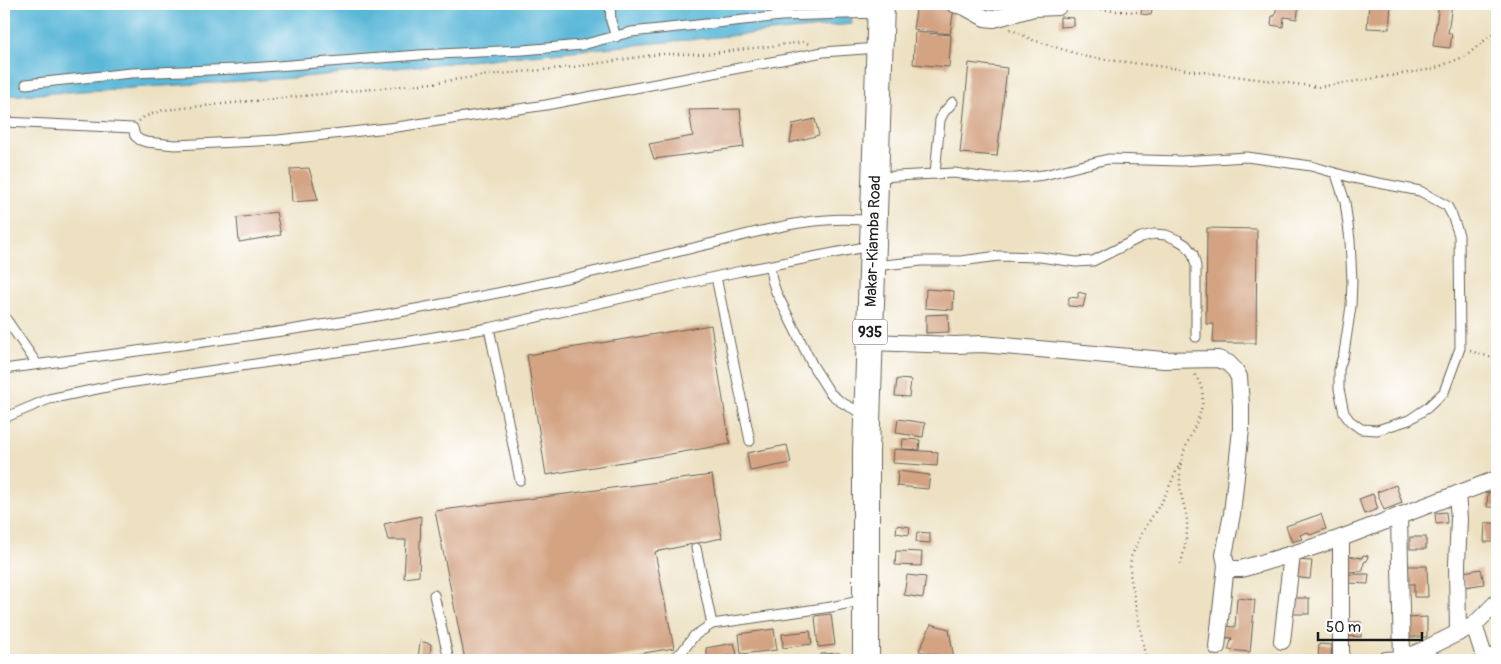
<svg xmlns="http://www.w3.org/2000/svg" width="1501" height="664" font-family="Pangolin,sans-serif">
<rect width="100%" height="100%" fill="#fff"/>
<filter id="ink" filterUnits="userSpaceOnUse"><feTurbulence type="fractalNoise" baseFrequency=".02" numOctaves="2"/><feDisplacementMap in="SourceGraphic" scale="10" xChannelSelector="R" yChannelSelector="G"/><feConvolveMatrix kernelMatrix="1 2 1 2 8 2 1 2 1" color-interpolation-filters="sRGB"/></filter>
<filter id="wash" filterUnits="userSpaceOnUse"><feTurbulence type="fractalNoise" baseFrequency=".0096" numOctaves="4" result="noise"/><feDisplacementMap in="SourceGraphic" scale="20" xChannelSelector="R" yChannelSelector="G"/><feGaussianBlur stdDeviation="1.12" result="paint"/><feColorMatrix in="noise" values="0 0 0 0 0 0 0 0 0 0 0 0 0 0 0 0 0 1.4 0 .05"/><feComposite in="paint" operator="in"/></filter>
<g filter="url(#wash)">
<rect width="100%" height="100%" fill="#ede1c2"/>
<polygon fill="#5ab7d8" stroke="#3b6a7a" points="4,4 849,4 852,24 293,78 4,96"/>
<g id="blocks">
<g fill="#d3a382">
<polygon points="917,4 954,8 950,34 913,29"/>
<polygon points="1142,4 1153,4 1151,15 1141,14"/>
<polygon points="1181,4 1194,4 1194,8 1181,7"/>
<rect x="1203" y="4" width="19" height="5"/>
<polygon points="1277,4 1299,4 1297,19 1284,17 1283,27 1271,25 1272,16 1275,16"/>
<polygon points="1369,4 1391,4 1389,29 1367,28"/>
<polygon points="1439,4 1452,4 1448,33 1452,33 1450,48 1433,46"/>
<polygon points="1060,17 1074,18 1074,26 1060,27"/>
<polygon points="915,32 951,35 949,67 913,64"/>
<polygon points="969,63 1007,68 997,156 960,153"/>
<polygon points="740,109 744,147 654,159 649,144 693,136 689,110"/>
<polygon points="815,119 819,135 790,143 793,124"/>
<polygon points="309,168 318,200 292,202 290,169"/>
<polygon points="276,212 281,235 239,242 237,218"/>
<polygon points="1207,228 1257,229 1256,343 1213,343 1214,324 1206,324"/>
<polygon points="926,289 954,291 953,310 925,308"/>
<polygon points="1078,292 1086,294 1083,307 1068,306 1069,297 1078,298"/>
<polygon points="948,314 949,332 926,333 926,315"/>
<polygon points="711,325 730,444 546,475 527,355"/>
<polygon points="897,379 911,380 909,397 895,396"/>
<polygon points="898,419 925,423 923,437 896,433"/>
<polygon points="903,439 920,440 919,450 902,449"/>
<polygon points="787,445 791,463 750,471 747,453"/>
<polygon points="894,449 938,452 937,466 893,463"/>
<polygon points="898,471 930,475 928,489 897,486"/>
<polygon points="712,475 722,538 655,552 674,648 603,660 465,660 435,511"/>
<polygon points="1396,485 1402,503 1384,510 1377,492"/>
<polygon points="1488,492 1497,493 1497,507 1487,507"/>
<polygon points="1373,494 1378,509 1364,514 1359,499"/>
<polygon points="1446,512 1447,523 1436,524 1435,513"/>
<polygon points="1321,514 1326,529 1310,535 1308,532 1300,535 1302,539 1292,542 1286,526"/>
<polygon points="421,516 419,576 404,578 406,540 388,540 384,524"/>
<polygon points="1485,523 1497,523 1497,542 1484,542"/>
<polygon points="897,525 910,527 909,535 896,533"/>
<polygon points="917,532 930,533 930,543 916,542"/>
<rect x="1410" y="537" width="16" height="12"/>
<polygon points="896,551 922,552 921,566 895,565"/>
<polygon points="1363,555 1368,556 1367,561 1364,562 1363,571 1346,572 1347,556 1362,558"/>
<polygon points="1295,560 1312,561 1310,579 1293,577"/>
<polygon points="1404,566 1427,566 1428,597 1414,597 1414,584 1404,584"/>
<polygon points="1481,569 1484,584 1465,587 1463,572"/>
<polygon points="1350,574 1369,574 1368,584 1348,583"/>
<polygon points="907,575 926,577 923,598 904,595"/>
<polygon points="1237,598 1255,600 1250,652 1228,650 1232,638 1222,637 1224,626 1235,627"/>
<rect x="1292" y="598" width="17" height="16"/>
<polygon points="831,614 835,645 818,647 815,616"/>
<polygon points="1427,617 1427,637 1406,637 1406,618"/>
<polygon points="1348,622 1361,622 1361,637 1348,636"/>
<polygon points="931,624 949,629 954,659 919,651"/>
<polygon points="774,629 777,650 741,654 739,634"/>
<polygon points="810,631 812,644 783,648 782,634"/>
<polygon points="420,641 431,644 430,660 418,660"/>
<polygon points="734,643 737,654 708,660 706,648"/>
<polygon points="1319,644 1332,645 1331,660 1318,660"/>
<polygon points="840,653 840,660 821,660 821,654"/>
</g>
</g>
</g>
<g filter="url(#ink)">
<use href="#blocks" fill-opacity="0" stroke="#656156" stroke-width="1"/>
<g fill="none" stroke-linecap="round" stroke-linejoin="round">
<defs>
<g id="service">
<polyline points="610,4 611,21 616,37"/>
<polyline points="26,84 131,73 237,69 419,55 523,50 582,45 631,32 781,16 878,13"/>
<polyline points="4,122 133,128 135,136 140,140 146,142 175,145 278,140 397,127 546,105 823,52 878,48"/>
<polyline points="935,174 940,120 944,112 953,102"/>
<polyline points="878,177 954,173 988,178 1017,178 1044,175 1108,159 1181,161 1247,157 1311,166 1353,178 1420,191 1447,206 1452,215 1459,235 1460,348 1444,392 1427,408 1409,420 1377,430 1361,429 1350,421 1344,413 1339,389 1339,369 1344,353 1351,306 1352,281 1350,240 1345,202 1336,174"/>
<polyline points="874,266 922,261 961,261 999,256 1040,257 1076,262 1093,261 1141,237 1154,234 1166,235 1178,240 1186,245 1193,254 1196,266 1196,337"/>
<polyline points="770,267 772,280 776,292 813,366 830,393 841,402 865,415"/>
<polyline points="716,277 750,441"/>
<polyline points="4,316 37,364"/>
<polyline points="489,328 520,480"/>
<path d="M4,369C160,347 318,330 472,298C549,283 625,265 701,246C756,233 814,213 871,221"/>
<polyline points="4,418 49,399 121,384 410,341 489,328 741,271 870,246"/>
<polyline points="696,548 712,624"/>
<polyline points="434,595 449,660"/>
<polyline points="669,660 681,653 694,636 712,624 831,607 864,600"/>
</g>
<g id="minor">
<polyline points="954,4 965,7 985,18 994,19 1034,8 1058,7"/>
<polyline points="869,342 955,345 982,344 1164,360 1218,359 1228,363 1235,370 1239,377 1241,405 1241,429 1232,514 1224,555 1226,565 1232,569 1241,569 1292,554"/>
<polyline points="1457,494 1459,519 1457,564 1458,633"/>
<polyline points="1399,516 1402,659"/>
<polyline points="1474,625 1485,659 1497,655"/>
<polyline points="1282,641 1292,554 1341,538 1497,479"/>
<polyline points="1217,647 1226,565"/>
<polyline points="1341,660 1341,538"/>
<polyline points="1386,660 1402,659 1419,652 1474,625 1497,602"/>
</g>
<g id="primary">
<path id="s1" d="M866,660V452L881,4"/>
</g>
</defs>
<use href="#service" stroke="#656156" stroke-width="11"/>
<use href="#minor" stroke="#656156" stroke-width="18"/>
<use href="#primary" stroke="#656156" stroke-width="28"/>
<g stroke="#656156" stroke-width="2.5" stroke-dasharray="1 4" stroke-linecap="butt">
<path d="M1087,4C1100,12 1123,11 1138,12"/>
<polyline points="1010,29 1033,40 1087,57 1319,87 1433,69 1466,56 1497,30"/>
<polyline points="139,121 144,117 163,110 432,83 488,75 574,67 659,54 705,54 804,42 809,44"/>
<polyline points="1470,351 1497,359"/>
<path d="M1181,564C1184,550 1188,536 1187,522C1187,512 1182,502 1181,492C1179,483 1180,471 1182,461C1185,434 1217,405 1195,375"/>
<polyline points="1146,660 1130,574 1131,557 1142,533 1165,496 1181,461"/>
</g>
<use href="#service" stroke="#fff" stroke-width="9"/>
<use href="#minor" stroke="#fff" stroke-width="16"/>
<use href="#primary" stroke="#fff" stroke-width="26"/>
</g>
</g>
<g text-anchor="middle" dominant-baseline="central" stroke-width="4" stroke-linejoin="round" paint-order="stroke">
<rect fill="#fff" stroke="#606060" stroke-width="1" x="852.5" y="319.5" width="35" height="25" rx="4"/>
<g font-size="15" font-weight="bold" fill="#1c1c1c">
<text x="870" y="332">935</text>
</g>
<g font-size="16" fill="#1c1c1c" stroke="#fff">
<text stroke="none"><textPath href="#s1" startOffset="419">Makar-Kiamba Road</textPath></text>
</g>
</g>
<rect width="1501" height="664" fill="none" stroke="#fff" stroke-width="20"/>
<path d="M1318 632v8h104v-8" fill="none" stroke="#1c1c1c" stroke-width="2.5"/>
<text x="1326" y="632" font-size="15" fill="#1c1c1c" stroke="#ffffff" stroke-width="4" paint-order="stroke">50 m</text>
</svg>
